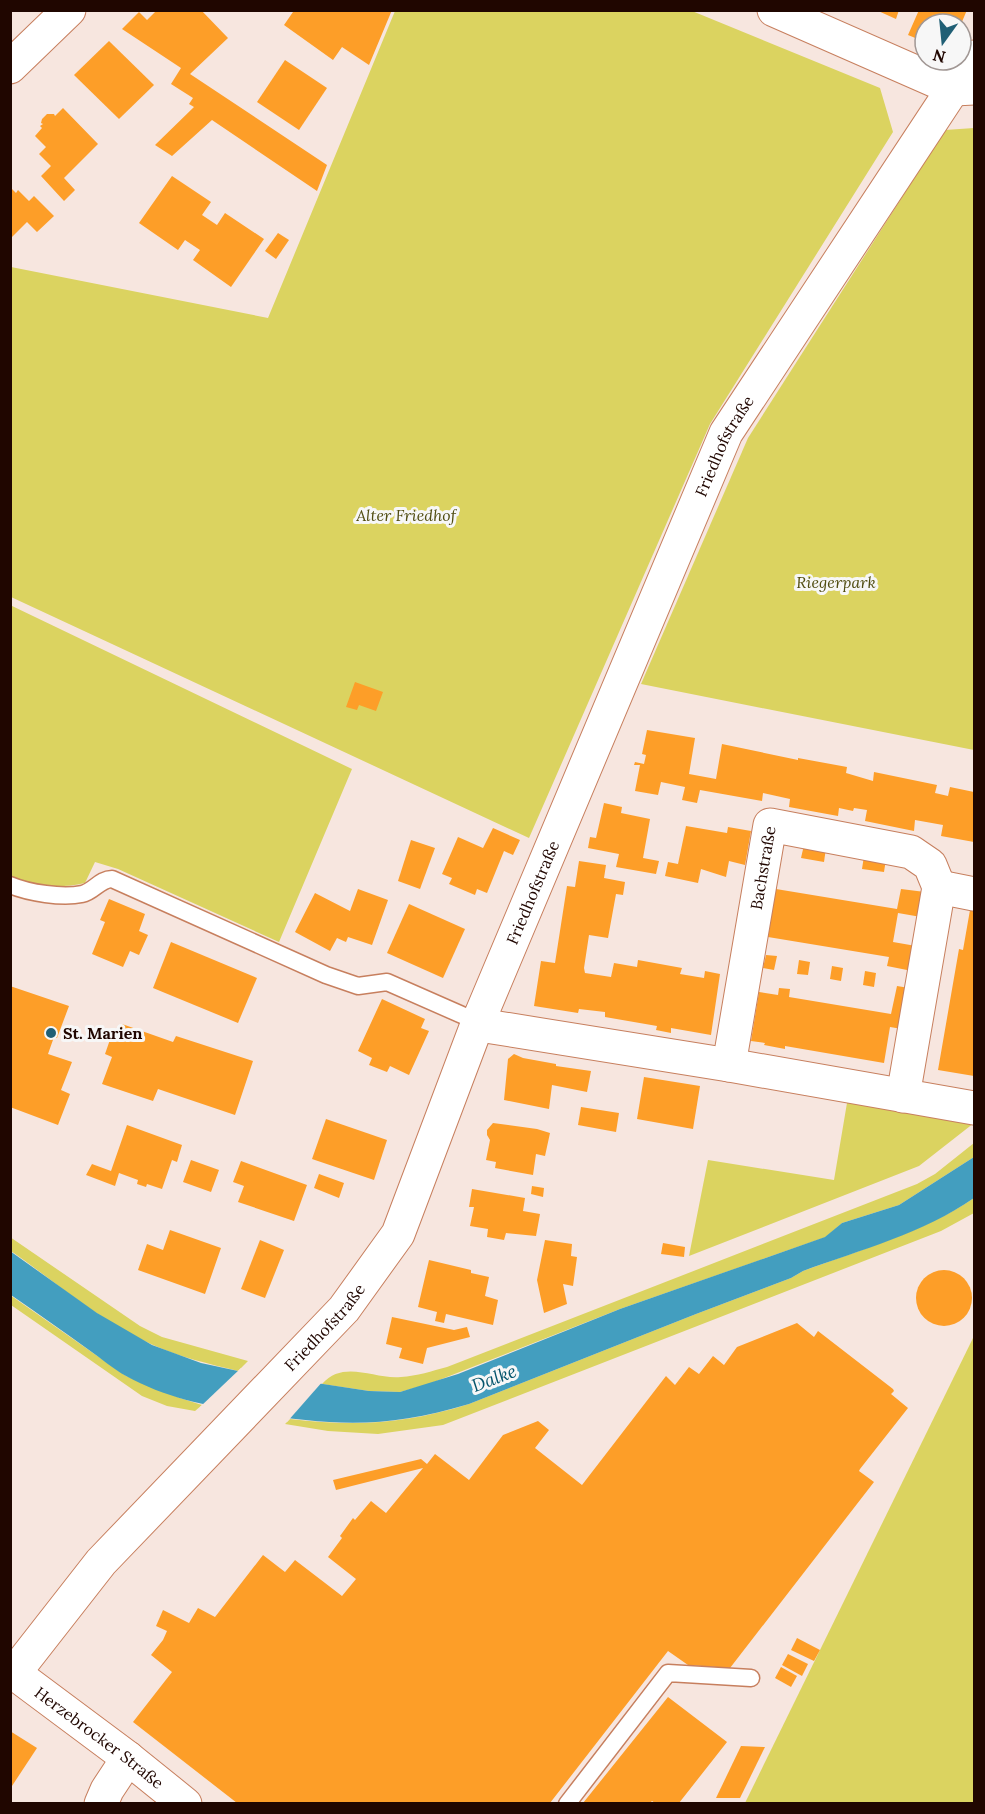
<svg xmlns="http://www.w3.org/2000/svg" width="985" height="1814" font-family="Lora,serif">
<rect width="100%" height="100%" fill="#f7e6df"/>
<g fill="#dbd360">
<polygon points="395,11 692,11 880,88 893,132 710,424 529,838 11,597 11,267 268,318"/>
<polygon points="974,128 974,750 641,684 748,438 945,130"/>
<path d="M10,605L352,769L279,942L118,869L95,862L85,883C59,889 36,886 11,879Z"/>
<polygon points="848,1097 974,1123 919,1166 689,1256 708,1160 834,1180"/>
<path d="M974,1143V1157L899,1205L842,1223L826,1237L620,1309L429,1384L400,1392L369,1391L322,1384C344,1359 375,1380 401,1377C417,1376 432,1371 447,1367L917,1184L935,1174Z"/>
<path d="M974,1198V1213L941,1231L443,1425L378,1434L328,1431L285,1424L290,1419C356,1427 405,1424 469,1404L696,1314L791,1278L803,1271C857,1251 928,1230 974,1198Z"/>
<path d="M10,1237L140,1326L162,1337L248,1361L238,1371C209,1364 180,1357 153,1345C101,1322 57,1283 11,1251Z"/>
<polygon points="10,1295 126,1376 180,1398 202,1405 195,1411 167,1406 142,1396 11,1305"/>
<polygon points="974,1336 974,1803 745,1803"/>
</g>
<path fill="#439ebf" d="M974,1157V1198C924,1233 860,1250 803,1271L791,1278L696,1314L469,1404C387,1429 332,1426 248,1412C206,1406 164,1397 126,1376C113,1369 101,1358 89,1350C63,1331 37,1313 11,1295L10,1251L97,1313L152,1345L201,1363L238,1371L369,1391L400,1392L458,1374L620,1309L825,1237L842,1223L899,1205Z"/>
<polygon fill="#f7e6df" points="241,1368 323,1381 287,1422 200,1407"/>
<g fill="#fd9e28">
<polygon points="157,10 201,10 228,38 190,74 327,165 317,191 212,120 172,156 155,145 194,107 189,104 193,98 171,84 181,68 122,29 139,12 147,20"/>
<polygon points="291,10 392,10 369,65 342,47 333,60 284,25 293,12"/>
<polygon points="876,10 899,10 896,19"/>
<polygon points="919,10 967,10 961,24 925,24 925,42 908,35"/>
<polygon points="109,41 154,85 119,119 74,75"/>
<polygon points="285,60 327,88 299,130 257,102"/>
<polygon points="63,108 98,144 64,178 75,190 64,201 41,176 51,166 39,154 46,147 35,136 42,128 40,126 43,124 41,123 42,119 47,114 54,114 55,116"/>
<polygon points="172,176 211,202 202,215 217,225 225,213 264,239 231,287 193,260 200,250 185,240 178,250 139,223"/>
<polygon points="10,187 16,193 18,190 29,201 34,196 54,216 37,232 27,222 10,239"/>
<polygon points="278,233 289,240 276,259 265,251"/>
<polygon points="355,682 383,692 376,711 359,705 357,710 346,707"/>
<polygon points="647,730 695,738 689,774 716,779 722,744 798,760 798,758 847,767 846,773 873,781 874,772 937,785 935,793 948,796 950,787 974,792 974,842 941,836 943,825 915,820 914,831 865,821 867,810 854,808 853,811 839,808 838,816 789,807 790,799 763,793 762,801 700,790 697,803 682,800 685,787 661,782 658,795 635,791 640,765 634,765 635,762 644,764 646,755 642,754"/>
<polygon points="604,803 622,807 621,813 650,819 643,858 659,861 656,874 616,867 619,854 588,848 590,837 596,838"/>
<polygon points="686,826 727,833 728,827 751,831 745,865 729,861 726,877 701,869 698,883 665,876 668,862 678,864"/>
<polygon points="493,828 520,840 513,855 504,851 487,893 477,889 475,895 449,884 452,878 442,874 458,837 483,848"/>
<polygon points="411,840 435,848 420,889 398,881"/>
<polygon points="804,845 826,848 824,862 801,858"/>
<polygon points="864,856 886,859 884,872 862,869"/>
<polygon points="579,861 606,865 604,878 625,882 623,895 616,894 608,938 589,935 584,968 585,973 611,977 614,963 637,967 638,960 682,968 680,974 704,978 705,971 720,974 711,1035 671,1028 671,1033 656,1030 657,1026 605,1017 605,1012 579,1009 578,1013 534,1006 541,961 555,963 567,886 575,887"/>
<polygon points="358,889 388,900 372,945 348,937 346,942 337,938 330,951 295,932 315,893 350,911"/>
<polygon points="776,889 897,909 901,889 925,892 921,917 898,913 893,942 916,946 912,971 887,966 889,957 768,937"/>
<polygon points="109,899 145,914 139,931 148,935 139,955 130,951 123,967 92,954 105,922 100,920"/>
<polygon points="409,904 465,929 443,978 387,953"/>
<polygon points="970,910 974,911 974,1076 938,1070 959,949 963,950"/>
<polygon points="171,942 257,978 238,1023 153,988"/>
<polygon points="766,955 777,956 774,970 763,968"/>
<polygon points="799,960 810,962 808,975 797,974"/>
<polygon points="832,966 843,968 841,981 830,979"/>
<polygon points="865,971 876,973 874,987 863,985"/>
<polygon points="10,986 69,1006 57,1038 54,1037 48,1054 72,1062 61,1090 70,1094 58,1125 10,1107"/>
<polygon points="897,986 909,988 902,1029 890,1027 884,1063 785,1046 785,1049 764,1045 765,1043 751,1041 759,992 778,995 779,988 790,989 789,997 891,1014"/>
<polygon points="382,999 425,1019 421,1028 429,1031 409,1075 390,1066 387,1072 369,1065 372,1058 358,1051"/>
<polygon points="122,1024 173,1042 176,1036 253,1061 235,1115 158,1089 153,1101 102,1084 112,1057 105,1054 113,1031 119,1033"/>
<polygon points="514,1054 523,1058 556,1064 556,1066 591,1071 587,1092 552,1085 549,1109 504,1100 508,1059"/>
<polygon points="644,1077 700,1086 693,1129 637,1119"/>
<polygon points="581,1107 619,1113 616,1132 578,1125"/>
<polygon points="326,1119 387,1140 374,1180 312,1159"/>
<polygon points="493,1123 537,1129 550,1133 545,1156 536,1154 533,1175 495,1168 496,1162 486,1160 490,1140 487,1135 487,1130"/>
<polygon points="127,1125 182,1145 177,1162 172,1160 162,1189 147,1184 146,1187 137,1184 138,1180 119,1173 115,1186 86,1175 92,1164 111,1171"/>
<polygon points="191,1160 219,1170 211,1192 183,1182"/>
<polygon points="241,1161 307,1185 294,1221 238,1202 244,1186 233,1182"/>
<polygon points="319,1174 344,1183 339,1198 314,1188"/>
<polygon points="532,1186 544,1188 543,1197 531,1194"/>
<polygon points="472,1189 525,1198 523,1211 540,1214 536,1236 506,1233 504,1240 487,1237 488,1229 470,1226 474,1207 469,1207"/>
<polygon points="170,1230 221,1248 205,1294 138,1270 147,1244 163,1250"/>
<polygon points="260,1240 284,1250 265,1298 241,1289"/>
<polygon points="545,1240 572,1244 571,1256 577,1257 573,1286 563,1284 567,1304 544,1313 537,1280"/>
<polygon points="663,1243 685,1247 684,1257 661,1254"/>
<polygon points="429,1260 471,1270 471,1273 489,1277 485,1296 498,1300 493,1325 446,1314 444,1323 435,1321 437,1312 418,1307"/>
<circle cx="944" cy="1298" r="28"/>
<polygon points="392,1317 454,1330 467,1327 470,1337 427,1348 423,1364 399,1358 402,1348 386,1344"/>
<polygon points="797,1323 814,1337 818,1331 893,1389 894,1391 891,1394 908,1408 860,1469 859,1471 874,1482 730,1668 688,1665 668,1651 550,1803 237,1803 133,1722 172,1672 151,1655 163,1640 167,1631 156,1626 163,1610 189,1623 198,1608 215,1617 263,1555 285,1572 295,1560 342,1596 356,1579 328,1557 342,1538 340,1536 353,1518 355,1520 371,1501 386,1513 423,1468 336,1490 333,1480 421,1459 427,1464 435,1454 469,1480 503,1435 538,1421 549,1430 535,1448 582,1485 666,1376 675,1385 689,1367 699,1374 713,1356 724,1365 737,1347"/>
<polygon points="797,1638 820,1650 814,1661 791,1650"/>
<polygon points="788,1654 808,1664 802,1676 782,1665"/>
<polygon points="781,1667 797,1676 791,1687 775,1678"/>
<polygon points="668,1697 727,1742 679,1803 655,1803 652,1801 650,1803 583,1803"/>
<polygon points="10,1731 37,1748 10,1789"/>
<polygon points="741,1746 765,1747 740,1798 716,1798"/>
</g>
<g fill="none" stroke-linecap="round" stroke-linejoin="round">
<defs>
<g id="service">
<path d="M10,885C29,893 62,898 82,894C93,892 100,879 112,879L326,975L358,986L387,982L478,1022"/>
<polyline points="567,1804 668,1673 751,1678"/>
</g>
<g id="minor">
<polyline points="774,10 954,89 974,88"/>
<polyline points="939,887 974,894"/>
<polyline points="478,1022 492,1027 729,1065 974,1108"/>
<path id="s1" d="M729,1065L770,825L911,852L930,865L939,887L903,1096"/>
<path id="s2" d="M15,1672L101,1562L344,1309L398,1234L478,1022L726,433L974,57"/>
<polyline points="101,1804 107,1790 128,1758"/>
</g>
<g id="tertiary">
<polyline points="10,67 69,10"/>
<path id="s3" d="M10,1670L128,1758L185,1804"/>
</g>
</defs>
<use href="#service" stroke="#c77f5e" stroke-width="19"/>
<use href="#minor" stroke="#c77f5e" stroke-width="35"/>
<use href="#tertiary" stroke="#c77f5e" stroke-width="35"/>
<use href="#service" stroke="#fff" stroke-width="16"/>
<use href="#minor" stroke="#fff" stroke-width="33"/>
<use href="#tertiary" stroke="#fff" stroke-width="33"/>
</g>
<circle fill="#205f75" stroke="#f7f7f7" stroke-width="2" cx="51" cy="1033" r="6"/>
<g text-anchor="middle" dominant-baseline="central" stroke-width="6" stroke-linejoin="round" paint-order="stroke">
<g font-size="16" fill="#200600" stroke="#f7f7f7">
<text stroke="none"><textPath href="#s2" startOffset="1436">Friedhofstraße</textPath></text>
<text stroke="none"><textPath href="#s1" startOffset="200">Bachstraße</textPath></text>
<text stroke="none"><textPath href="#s2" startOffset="950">Friedhofstraße</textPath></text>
<text stroke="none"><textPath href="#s2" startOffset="464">Friedhofstraße</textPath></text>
<text stroke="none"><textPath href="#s3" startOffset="112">Herzebrocker Straße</textPath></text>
</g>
<g font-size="16" font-style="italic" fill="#504c10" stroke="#f7f7f7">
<text x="406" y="515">Alter Friedhof</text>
<text x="836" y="582">Riegerpark</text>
</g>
<g font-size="16" font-weight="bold" fill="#200600" stroke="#f7f7f7" text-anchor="start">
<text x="63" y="1033">St. Marien</text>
</g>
<g font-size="18" font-style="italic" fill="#04546c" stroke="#f7f7f7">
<text transform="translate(494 1378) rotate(-21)">Dalke</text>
</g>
</g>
<rect width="985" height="1814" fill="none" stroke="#200600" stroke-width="24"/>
<g transform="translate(943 42) rotate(195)"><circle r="28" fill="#f7f7f7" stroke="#a19794" stroke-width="1.5"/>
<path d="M0-4.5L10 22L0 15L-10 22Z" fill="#205f75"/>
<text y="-9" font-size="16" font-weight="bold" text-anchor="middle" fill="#200600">N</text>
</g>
</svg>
